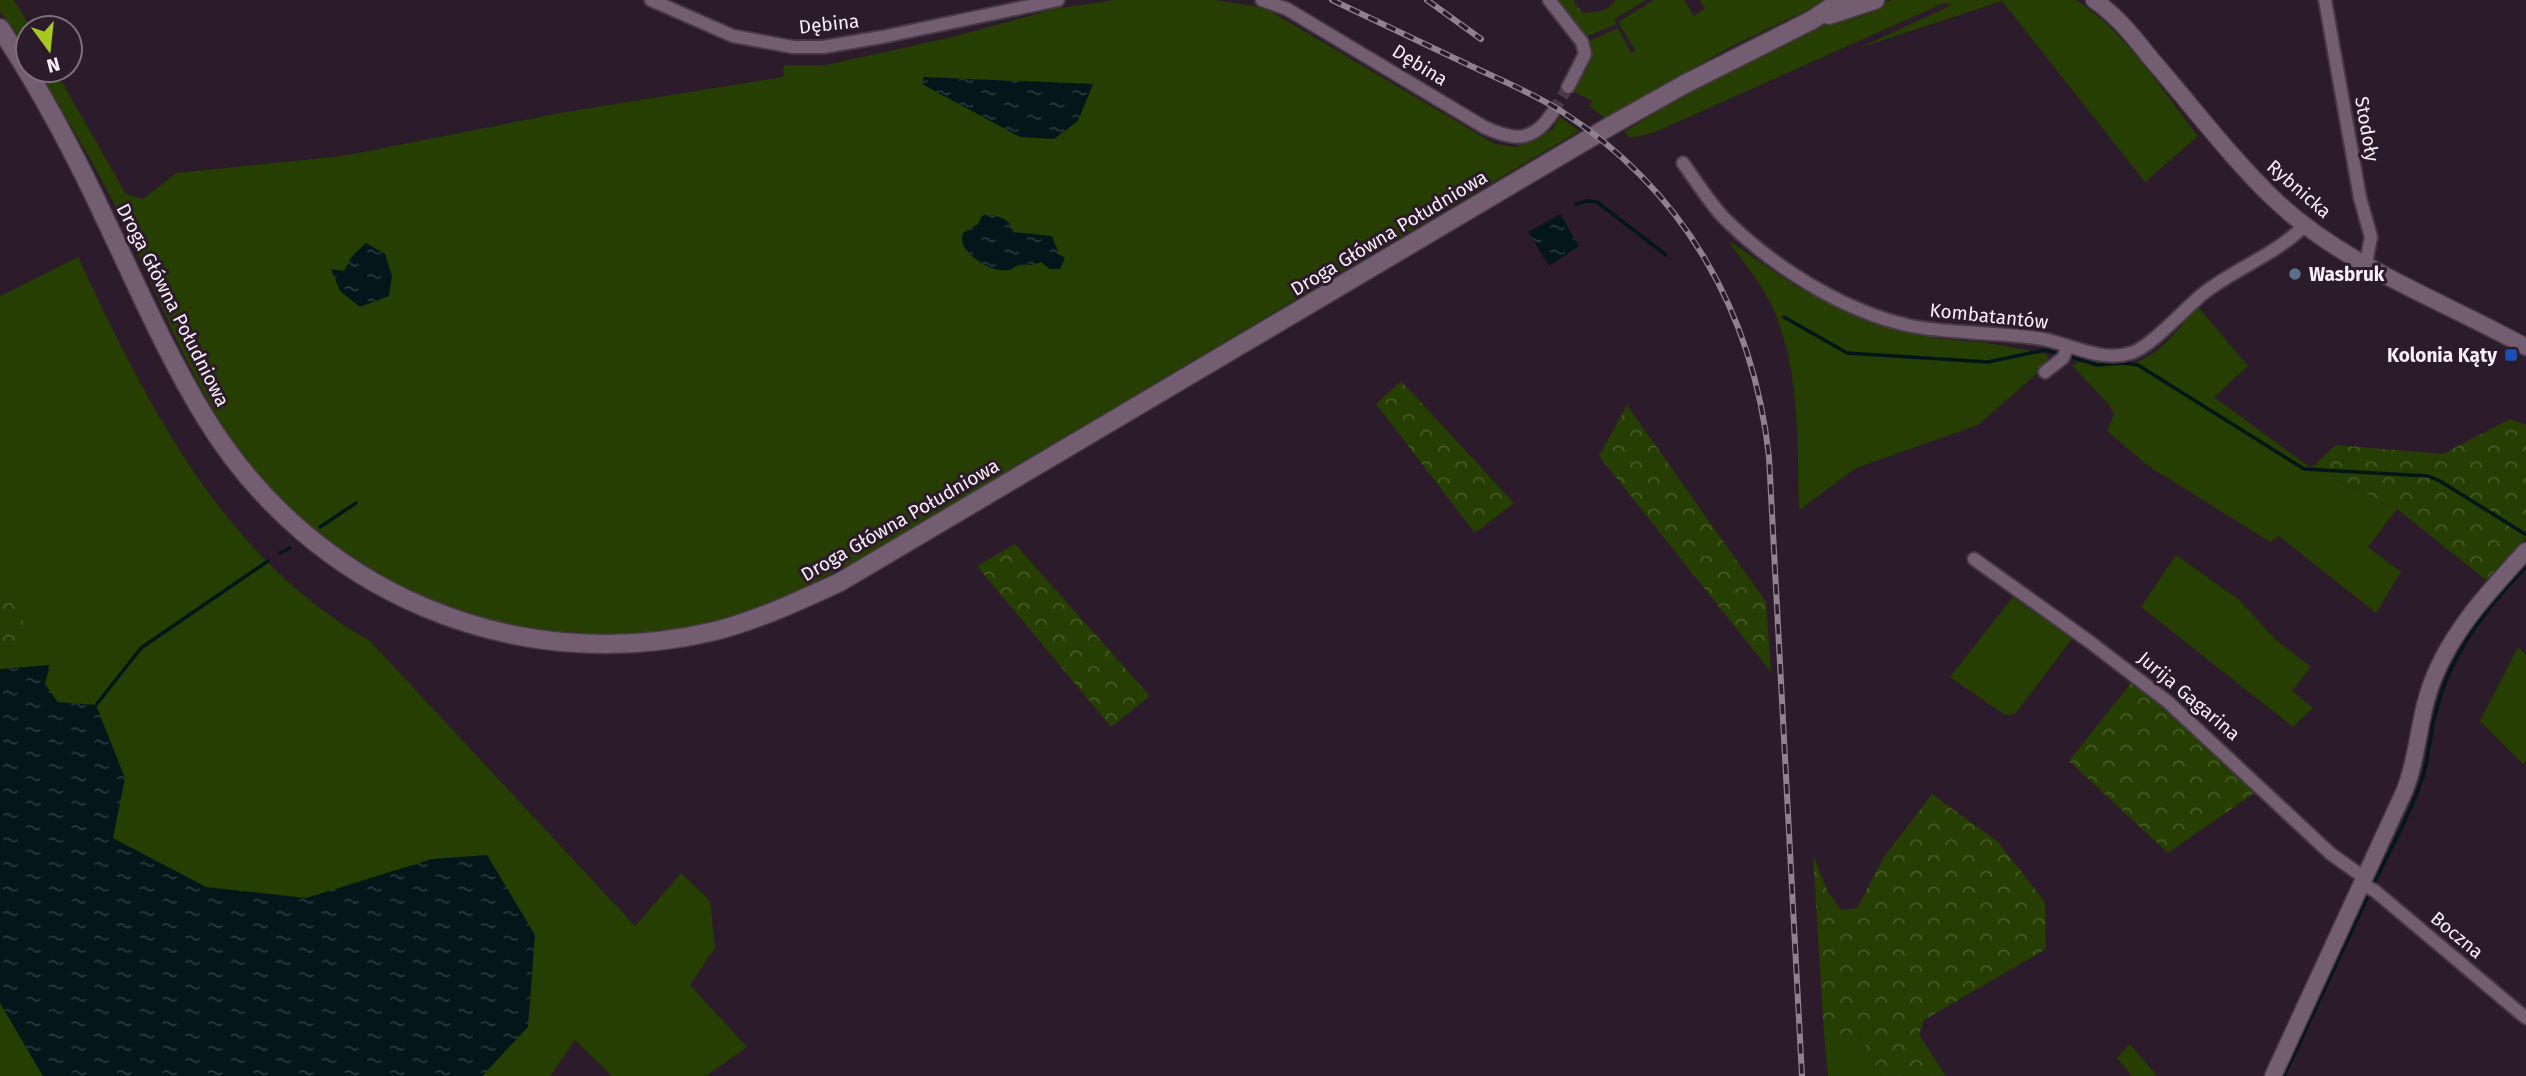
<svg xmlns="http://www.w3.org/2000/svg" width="2526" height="1076" font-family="'Fira Sans',sans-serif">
<defs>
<pattern id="forest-crowns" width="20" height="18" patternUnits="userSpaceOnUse" patternTransform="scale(1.75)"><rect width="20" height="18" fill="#263e01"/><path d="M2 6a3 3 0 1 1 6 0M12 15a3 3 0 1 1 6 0" fill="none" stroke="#465a27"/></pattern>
<pattern id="water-ripples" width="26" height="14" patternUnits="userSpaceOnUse" patternTransform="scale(1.75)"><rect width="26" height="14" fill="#05161a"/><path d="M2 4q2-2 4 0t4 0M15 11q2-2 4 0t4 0" fill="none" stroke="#2a383c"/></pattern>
</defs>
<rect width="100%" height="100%" fill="#2c1b2a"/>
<g fill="#263e01">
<polygon points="0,0 14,0 31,28 28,28 28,53 0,11"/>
<path d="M1114,0H1216L1265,8L1495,144L1515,147L1552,130L1560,117L1579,131L853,563C820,578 785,600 751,611C696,629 633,640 574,635C452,625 330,567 254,470C191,390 158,292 113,202C91,157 63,114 38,70H55L126,194L143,199L176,173L343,156L560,113L783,77L784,65H826L952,37L1054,9Z"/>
<path d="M1616,0H1646L1614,19L1617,24L1585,37L1582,33V13C1596,12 1608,12 1616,0Z"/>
<path d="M1654,0H1684L1694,16L1705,8L1699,0H1829L1734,45L1605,118L1589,106L1592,101L1573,91C1582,76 1597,59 1589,41L1618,28L1631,53L1636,51L1618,22Z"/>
<path d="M1892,0H2076C2127,33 2161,89 2198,136L2145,182L2002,1L1859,48L1952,5L1944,3L1655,132L1630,138L1624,132L1699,86L1786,38Z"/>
<path d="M1728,240L1794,285L1856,317L1940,339L1988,343L2047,354L2049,363L1978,425L1856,468L1799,510C1797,441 1801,366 1770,302C1759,280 1741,260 1728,240Z"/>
<path d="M78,257C147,404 223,558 370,641L635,926L681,873L710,901L715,948L690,985L747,1047L706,1076H612L575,1040L550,1076H0V296Z"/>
<path d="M2198,307L2248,366L2214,397L2311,468L2397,509L2368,547L2401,572L2376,613L2279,536L2270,542L2147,465L2107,431L2114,414L2110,406L2072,365C2089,355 2112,368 2131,364C2159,357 2179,327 2198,307Z"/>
<polygon points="2176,555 2238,599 2276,640 2311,667 2292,691 2313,708 2293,727 2141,607"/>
<polygon points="2013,597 2072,639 2015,714 2005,715 1950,677"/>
<polygon points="2518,647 2526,655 2526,761 2523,764 2480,721"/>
<polygon points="1824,1034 1859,1034 1882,1076 1828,1076"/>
<polygon points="2130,1044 2157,1076 2132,1076 2117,1058"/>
</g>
<g fill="url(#forest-crowns)">
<polygon points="1556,0 1573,0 1592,27 1582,33"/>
<polygon points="1401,381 1514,503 1475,533 1376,404"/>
<polygon points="1627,405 1766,602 1771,672 1599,456"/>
<polygon points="2510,419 2526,425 2526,538 2486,580 2397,509 2311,468 2336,445 2443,454"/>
<polygon points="1015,544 1150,696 1111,727 977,566"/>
<polygon points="0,582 27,628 0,669"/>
<polygon points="2131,683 2164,707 2257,791 2168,853 2069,761"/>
<polygon points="1932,794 1998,842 2045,902 2046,949 1924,1020 1919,1035 1946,1076 1882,1076 1859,1034 1824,1034 1813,855 1828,892 1841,910 1857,908 1884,857"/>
</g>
<g fill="url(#water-ripples)">
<polygon points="924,77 1093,84 1078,121 1054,139 1020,137 922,84"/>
<path d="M983,214C996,216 1011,217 1013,232L1052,236L1059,254L1065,258L1060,269H1050L1041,262C1029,267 1029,264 1019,265C1015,266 1013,269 1009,270C995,272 983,265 973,257C965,249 960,244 963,233L978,224Z"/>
<polygon points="1560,214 1579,246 1549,266 1528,232"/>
<polygon points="366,243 385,254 392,276 389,296 360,307 340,291 331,269 344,271 352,256"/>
<polygon points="50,665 45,684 58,702 96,705 125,778 113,838 206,887 306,898 432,859 487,855 535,935 528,1027 482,1076 43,1076 0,1003 0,669"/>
</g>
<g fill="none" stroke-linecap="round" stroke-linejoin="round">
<g stroke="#05161a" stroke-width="3.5">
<polyline points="1576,204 1587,201 1597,202 1666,255"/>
<polyline points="1784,317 1847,353 1988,362 2045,350 2061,354"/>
<polyline points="2069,356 2097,365 2124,363 2138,365 2304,469 2428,476 2440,481 2525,534"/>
<polyline points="320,527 356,503"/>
<polyline points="280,553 290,548"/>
<polyline points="96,705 141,648 268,561"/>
<path d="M2375,881C2392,846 2412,811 2424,773C2429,755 2430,735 2435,716C2448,657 2485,609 2526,567"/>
<polyline points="2284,1076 2368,896"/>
</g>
<polyline stroke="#4b3b49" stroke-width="12" stroke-dasharray="12 6" stroke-linecap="butt" points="1553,112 1568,87"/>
<defs>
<g id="minor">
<polyline points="651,0 733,36 793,47 823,47 882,37 1058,0"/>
<path d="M1262,0L1287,9L1484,127C1514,141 1533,143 1553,112"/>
<polyline points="1549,0 1582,42 1585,54 1568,87"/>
<polyline points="2325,0 2360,198 2371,237 2366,263"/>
<path d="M1683,163C1696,181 1709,202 1724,218C1772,266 1844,312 1911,326C1952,334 1995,332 2037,338C2068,342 2099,363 2131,353C2151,347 2185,308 2204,293C2236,268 2277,254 2305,225"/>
<polyline points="2045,372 2063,358 2068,346"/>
<polyline points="1974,559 2090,642 2168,702 2331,854 2365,878"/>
<polyline points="2362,884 2375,891 2526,1018"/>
</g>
<g id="tertiary">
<path d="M2094,0C2118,16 2135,39 2153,61C2193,107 2231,158 2275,200C2344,266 2444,301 2526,347"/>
<path d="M2273,1076C2316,981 2361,887 2404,792C2417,761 2418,726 2428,694C2445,638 2487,593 2526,551"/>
</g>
<g id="secondary">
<polyline points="1829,15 1875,0"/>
<path d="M0,28C41,90 76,156 107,223C138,288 167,355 205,417C311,591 514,679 715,631C758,620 799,601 840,582L1612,125L1685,84L1812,20L1842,0"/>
</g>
</defs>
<use href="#minor" stroke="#473846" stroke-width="16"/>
<use href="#tertiary" stroke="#473846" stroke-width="19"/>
<use href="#secondary" stroke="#473846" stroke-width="21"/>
<use href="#minor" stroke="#725e70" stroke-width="12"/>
<use href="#tertiary" stroke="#725e70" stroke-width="16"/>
<use href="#secondary" stroke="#725e70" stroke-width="18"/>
<defs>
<g id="rail">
<path d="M1332,0C1379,22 1425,44 1471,66C1501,80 1532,93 1561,111C1684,190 1753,312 1769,457L1802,1076"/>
<polyline points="1427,0 1481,39"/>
</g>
</defs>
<use href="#rail" stroke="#8f818e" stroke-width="6"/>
<use href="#rail" stroke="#2c1b2a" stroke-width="3.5" stroke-dasharray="10" stroke-linecap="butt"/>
</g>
<circle fill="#5c6f8a" stroke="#2c1b2a" stroke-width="2.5" cx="2295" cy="274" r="7"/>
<rect fill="#1a4fb4" stroke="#2c1b2a" stroke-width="2.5" x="2504" y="348" width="14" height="14" rx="3.5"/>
<g text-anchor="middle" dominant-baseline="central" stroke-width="6" stroke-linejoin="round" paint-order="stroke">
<g font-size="19" fill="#faeef9" stroke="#2c1b2a">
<text transform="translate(829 24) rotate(-6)">Dębina</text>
<text transform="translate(1420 65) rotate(32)">Dębina</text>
<text transform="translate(2367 129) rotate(80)">Stodoły</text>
<text transform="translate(2299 189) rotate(41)">Rybnicka</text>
<text transform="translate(1389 233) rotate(-31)">Droga Główna Południowa</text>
<text transform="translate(173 305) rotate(63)">Droga Główna Południowa</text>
<text transform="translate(1989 316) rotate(6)">Kombatantów</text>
<text transform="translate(900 520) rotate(-30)">Droga Główna Południowa</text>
<text transform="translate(2189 696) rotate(40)">Jurija Gagarina</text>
<text transform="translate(2457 935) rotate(40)">Boczna</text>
</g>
<g font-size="19" font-weight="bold" fill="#faeef9" stroke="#2c1b2a" text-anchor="start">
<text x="2309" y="274">Wasbruk</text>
<text x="2497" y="355" text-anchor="end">Kolonia Kąty</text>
</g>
</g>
<g transform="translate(49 49) rotate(165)"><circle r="33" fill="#2c1b2a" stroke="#7e6f7d" stroke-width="2"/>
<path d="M0-5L12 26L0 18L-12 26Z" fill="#a6c820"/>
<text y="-10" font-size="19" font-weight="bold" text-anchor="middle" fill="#faeef9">N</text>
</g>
</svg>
